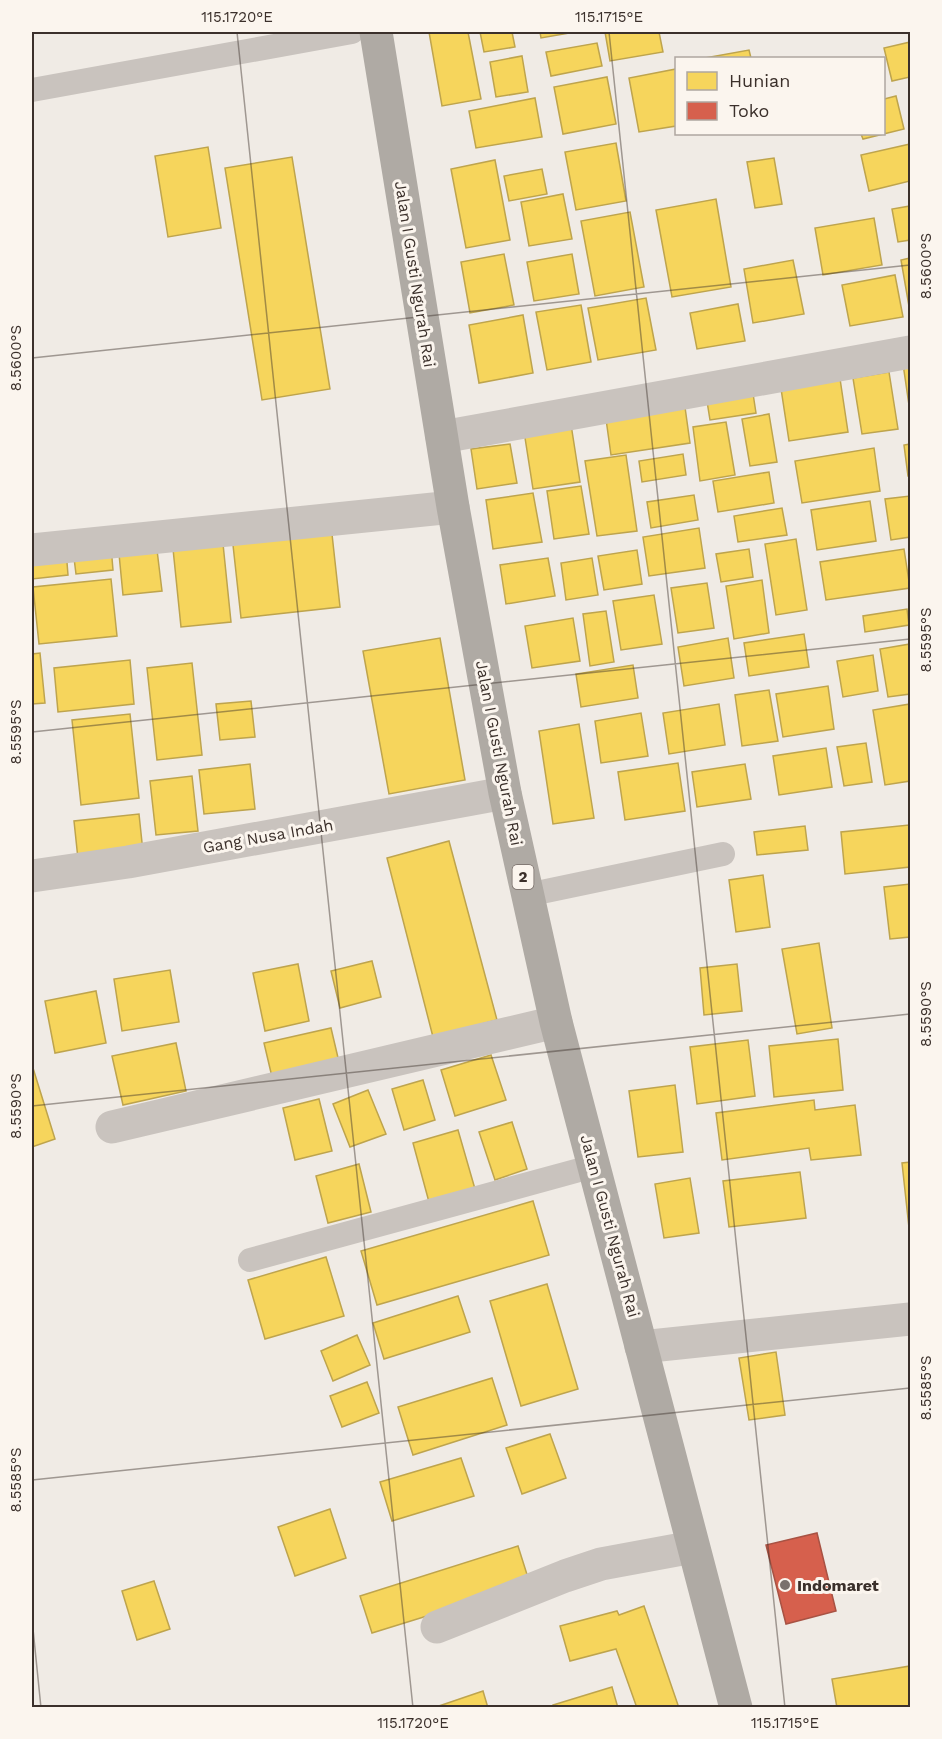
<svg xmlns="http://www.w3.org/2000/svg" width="942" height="1739" font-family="'Work Sans',sans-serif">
<rect width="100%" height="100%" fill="#f0ebe5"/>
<g fill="#f6d55c" stroke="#bea44d" stroke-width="1.5">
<polygon points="429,32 468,32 481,99 442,106"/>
<polygon points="480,32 512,32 515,47 484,52"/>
<polygon points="540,32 575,32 541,38"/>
<polygon points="605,32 659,32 663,52 610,61"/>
<polygon points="910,42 910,77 892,81 884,48"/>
<polygon points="597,43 602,66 551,76 546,52"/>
<polygon points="749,50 751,58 705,58"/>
<polygon points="522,56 528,92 496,97 490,62"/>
<polygon points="676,69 676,126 639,132 629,78"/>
<polygon points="607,77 616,124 563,134 554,87"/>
<polygon points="896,96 904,129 863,139 861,134 884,134 884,99"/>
<polygon points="535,98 542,137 476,148 469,111"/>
<polygon points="616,143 626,201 576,210 565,152"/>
<polygon points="910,144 910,181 869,191 861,155"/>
<polygon points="208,147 221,228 168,237 155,156"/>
<polygon points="292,157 330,389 262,400 225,168"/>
<polygon points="774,158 782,204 755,208 747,162"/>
<polygon points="495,160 510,240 466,248 451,169"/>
<polygon points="542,169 547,194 509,201 504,176"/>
<polygon points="563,194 572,239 529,246 521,202"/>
<polygon points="716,199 731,287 672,297 656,210"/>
<polygon points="910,206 910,240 898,242 892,209"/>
<polygon points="630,212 644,287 595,296 581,221"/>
<polygon points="874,218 882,265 823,275 815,228"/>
<polygon points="504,254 514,305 470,313 461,262"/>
<polygon points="572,254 579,294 534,301 527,262"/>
<polygon points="910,258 910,312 901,260"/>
<polygon points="793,260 804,314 753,323 744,269"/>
<polygon points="895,275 903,317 850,326 842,285"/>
<polygon points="646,298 656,350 598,360 588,308"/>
<polygon points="738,304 745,341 697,349 690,313"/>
<polygon points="581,305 591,362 547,370 536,312"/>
<polygon points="523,315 533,373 479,383 469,325"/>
<polygon points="910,355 910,412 902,357"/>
<polygon points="839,372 848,432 789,441 780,382"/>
<polygon points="889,372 898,429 862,434 853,378"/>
<polygon points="752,387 756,413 710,420 706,395"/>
<polygon points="684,400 690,443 611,455 605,412"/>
<polygon points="769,414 777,462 750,466 742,419"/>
<polygon points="570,418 580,482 533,489 523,425"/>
<polygon points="726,422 735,475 700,481 693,427"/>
<polygon points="510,444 517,483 477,489 471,449"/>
<polygon points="910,444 910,476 908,476 904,445"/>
<polygon points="874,448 880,491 802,503 795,461"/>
<polygon points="683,454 686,475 642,482 639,461"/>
<polygon points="626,455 637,531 597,536 585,461"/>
<polygon points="769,472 774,503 718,512 713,481"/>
<polygon points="581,486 589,534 554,539 547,491"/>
<polygon points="533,493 542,542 493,549 486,500"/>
<polygon points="694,495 698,520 651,528 647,502"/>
<polygon points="910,496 910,537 891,540 885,499"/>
<polygon points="870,501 876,541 817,550 811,510"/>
<polygon points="782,508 787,535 738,542 734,516"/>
<polygon points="331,525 340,607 241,618 232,536"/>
<polygon points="699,528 705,568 649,576 643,537"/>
<polygon points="222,534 231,622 181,627 172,539"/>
<polygon points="796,539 807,610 776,615 765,544"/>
<polygon points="111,546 113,570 76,574 73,550"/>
<polygon points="749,549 753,577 721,582 716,554"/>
<polygon points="904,549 910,588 826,600 820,562"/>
<polygon points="66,550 68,575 32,579 32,554"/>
<polygon points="157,550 162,591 123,595 119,554"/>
<polygon points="637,550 642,584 604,590 598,556"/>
<polygon points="548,558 555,596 506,604 500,565"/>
<polygon points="592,558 598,595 566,600 561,563"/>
<polygon points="111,579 117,636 39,644 33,587"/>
<polygon points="762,580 769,633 734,639 726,586"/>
<polygon points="707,583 714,628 678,633 671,588"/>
<polygon points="654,595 662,644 621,650 613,601"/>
<polygon points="907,609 909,625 865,632 863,616"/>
<polygon points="606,611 614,662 590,666 583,614"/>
<polygon points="573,618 580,661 532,668 525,626"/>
<polygon points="804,634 809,667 749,676 744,643"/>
<polygon points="440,638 465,780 389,794 363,651"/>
<polygon points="728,638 734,678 684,686 678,647"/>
<polygon points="910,644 910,694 888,697 880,649"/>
<polygon points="40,653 45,703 32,704 32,654"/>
<polygon points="873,655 878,691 843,697 837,661"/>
<polygon points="130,660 134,704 58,712 54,668"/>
<polygon points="192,663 202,755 157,760 147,668"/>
<polygon points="633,665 638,698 581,707 576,674"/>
<polygon points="828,686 834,729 783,737 776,694"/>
<polygon points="769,690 778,741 742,746 735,695"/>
<polygon points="251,701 255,737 220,740 216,704"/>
<polygon points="719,704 725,745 669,754 663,713"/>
<polygon points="910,704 910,781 885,785 873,710"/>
<polygon points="641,713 648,756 601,763 595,721"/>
<polygon points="130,714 139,798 81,805 72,720"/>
<polygon points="579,724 594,818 553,824 539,731"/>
<polygon points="866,743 872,782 844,786 837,747"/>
<polygon points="826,748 832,787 779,795 773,756"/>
<polygon points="678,763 685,811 625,820 618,772"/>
<polygon points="250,764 255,809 204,814 199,770"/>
<polygon points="745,764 751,799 697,807 692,772"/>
<polygon points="192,776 198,831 156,835 150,781"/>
<polygon points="139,814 143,852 78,859 74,821"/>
<polygon points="909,825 910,867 845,874 841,832"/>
<polygon points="805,826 808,850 757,855 754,832"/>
<polygon points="449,841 497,1020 433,1037 387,858"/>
<polygon points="763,875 770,927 736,932 729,880"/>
<polygon points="910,884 910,937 890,939 884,887"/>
<polygon points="819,943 832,1028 797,1034 782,949"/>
<polygon points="372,961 381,997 340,1008 331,971"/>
<polygon points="298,964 309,1021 265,1031 253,973"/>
<polygon points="737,964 742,1011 704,1015 700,968"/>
<polygon points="170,970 179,1022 122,1031 114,979"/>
<polygon points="96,991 106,1043 55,1053 45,1001"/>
<polygon points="331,1028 339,1062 272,1077 264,1043"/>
<polygon points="838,1039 843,1090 774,1097 769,1046"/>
<polygon points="748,1040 755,1096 697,1104 690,1047"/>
<polygon points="176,1043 186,1091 123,1105 112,1056"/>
<polygon points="491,1055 506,1100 455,1116 441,1070"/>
<polygon points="32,1068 33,1068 55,1139 32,1147"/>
<polygon points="423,1080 435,1120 404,1130 392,1089"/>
<polygon points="675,1085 683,1152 638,1157 629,1091"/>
<polygon points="368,1090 386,1134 350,1147 333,1104"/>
<polygon points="319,1099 332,1151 295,1160 283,1108"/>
<polygon points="814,1100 815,1110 855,1105 861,1155 811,1160 809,1148 722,1160 716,1113"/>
<polygon points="512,1122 527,1169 495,1180 479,1132"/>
<polygon points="458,1130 475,1189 429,1202 413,1143"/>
<polygon points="910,1162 910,1237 902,1163"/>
<polygon points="359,1164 371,1212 328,1223 316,1176"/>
<polygon points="800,1172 806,1218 729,1227 723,1181"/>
<polygon points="690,1178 699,1233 664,1238 655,1184"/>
<polygon points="533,1201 549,1255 377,1305 361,1251"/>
<polygon points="326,1257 344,1316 265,1339 248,1280"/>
<polygon points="547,1284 578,1389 521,1406 490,1301"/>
<polygon points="458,1296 470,1332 384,1359 373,1323"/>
<polygon points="357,1335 370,1365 333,1381 321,1351"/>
<polygon points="776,1352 785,1415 749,1420 739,1358"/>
<polygon points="492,1378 507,1425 413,1455 398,1407"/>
<polygon points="367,1382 379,1413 342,1427 330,1396"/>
<polygon points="550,1434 566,1478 522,1494 506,1448"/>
<polygon points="461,1458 474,1496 392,1521 380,1482"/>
<polygon points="330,1509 346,1558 295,1576 278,1527"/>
<polygon points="518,1546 530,1584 372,1633 360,1596"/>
<polygon points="154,1581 170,1629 137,1640 122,1591"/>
<polygon points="644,1606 679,1708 637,1708 616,1649 570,1661 560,1626 617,1611 619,1615"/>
<polygon points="910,1666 910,1708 837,1708 832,1679"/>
<polygon points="612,1687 618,1708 554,1708 553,1705"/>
<polygon points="483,1691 488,1708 433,1708"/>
</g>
<polygon fill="#d6604d" stroke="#a85243" stroke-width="1.5" points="817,1533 836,1611 786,1624 766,1545"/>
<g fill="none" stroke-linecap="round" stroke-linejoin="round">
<g stroke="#c9c3be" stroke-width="24">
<polyline points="32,90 352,32"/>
<polyline points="527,895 723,854"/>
<polyline points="250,1260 594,1166"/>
</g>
<g stroke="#c9c3be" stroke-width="33">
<polyline points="442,437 910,352"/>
<polyline points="32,550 453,507"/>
<polyline points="32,876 128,862 505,793"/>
<polyline points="112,1127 556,1022"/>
<polyline points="641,1347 910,1319"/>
<polyline points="437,1627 565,1576 601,1564 693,1547"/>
</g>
<polyline stroke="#afaaa4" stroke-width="33" points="376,32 453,507 505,793 556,1022 736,1708"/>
</g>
<path fill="none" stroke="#3b302b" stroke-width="1.5" stroke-opacity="0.45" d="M237,32L413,1708M609,32L785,1708M32,358L910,265M32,732L910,639M32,1106L910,1014M32,1480L910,1388M32,1619L41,1708"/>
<circle fill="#7a716c" stroke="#fbf5ee" stroke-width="2" cx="785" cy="1585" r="6"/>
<g text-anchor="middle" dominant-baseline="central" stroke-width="6" stroke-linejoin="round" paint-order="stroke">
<rect fill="#fbf5ee" stroke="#756b66" stroke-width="1.5" x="512.5" y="865" width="21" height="24" rx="4.5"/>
<g font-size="15" font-weight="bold" fill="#3b302b">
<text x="523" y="877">2</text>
</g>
<g font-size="16" fill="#3b302b" stroke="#fbf5ee">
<text transform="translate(415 274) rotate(81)">Jalan I Gusti Ngurah Rai</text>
<text transform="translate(499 753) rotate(79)">Jalan I Gusti Ngurah Rai</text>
<text transform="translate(268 836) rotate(-10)">Gang Nusa Indah</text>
<text transform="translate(610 1226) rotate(75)">Jalan I Gusti Ngurah Rai</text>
</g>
<g font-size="16" font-weight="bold" fill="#3b302b" stroke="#fbf5ee" text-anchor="start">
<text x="797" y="1585">Indomaret</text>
</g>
</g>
<rect width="942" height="1739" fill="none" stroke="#fbf5ee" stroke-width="66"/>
<rect x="675" y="57" width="210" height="78" fill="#fbf5ee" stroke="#aea6a0" stroke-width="1.5"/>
<rect x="687" y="72" width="30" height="18" fill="#f6d55c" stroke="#aea6a0" stroke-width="1.5"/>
<text x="729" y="87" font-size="18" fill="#3b302b">Hunian</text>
<rect x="687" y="102" width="30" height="18" fill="#d6604d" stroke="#aea6a0" stroke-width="1.5"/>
<text x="729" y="117" font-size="18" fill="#3b302b">Toko</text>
<rect x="33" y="33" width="876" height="1673" fill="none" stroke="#3b302b" stroke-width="2"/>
<g font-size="15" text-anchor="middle" fill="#3b302b">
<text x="237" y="22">115.1720°E</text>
<text x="609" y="22">115.1715°E</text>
<text transform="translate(926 266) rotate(-90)" y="5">8.5600°S</text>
<text transform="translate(16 358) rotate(-90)" y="5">8.5600°S</text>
<text transform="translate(926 640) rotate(-90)" y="5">8.5595°S</text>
<text transform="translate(16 732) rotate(-90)" y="5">8.5595°S</text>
<text transform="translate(926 1014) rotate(-90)" y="5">8.5590°S</text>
<text transform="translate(16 1106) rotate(-90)" y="5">8.5590°S</text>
<text transform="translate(926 1388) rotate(-90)" y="5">8.5585°S</text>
<text transform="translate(16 1480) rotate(-90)" y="5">8.5585°S</text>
<text x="413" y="1728">115.1720°E</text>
<text x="785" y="1728">115.1715°E</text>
</g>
</svg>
